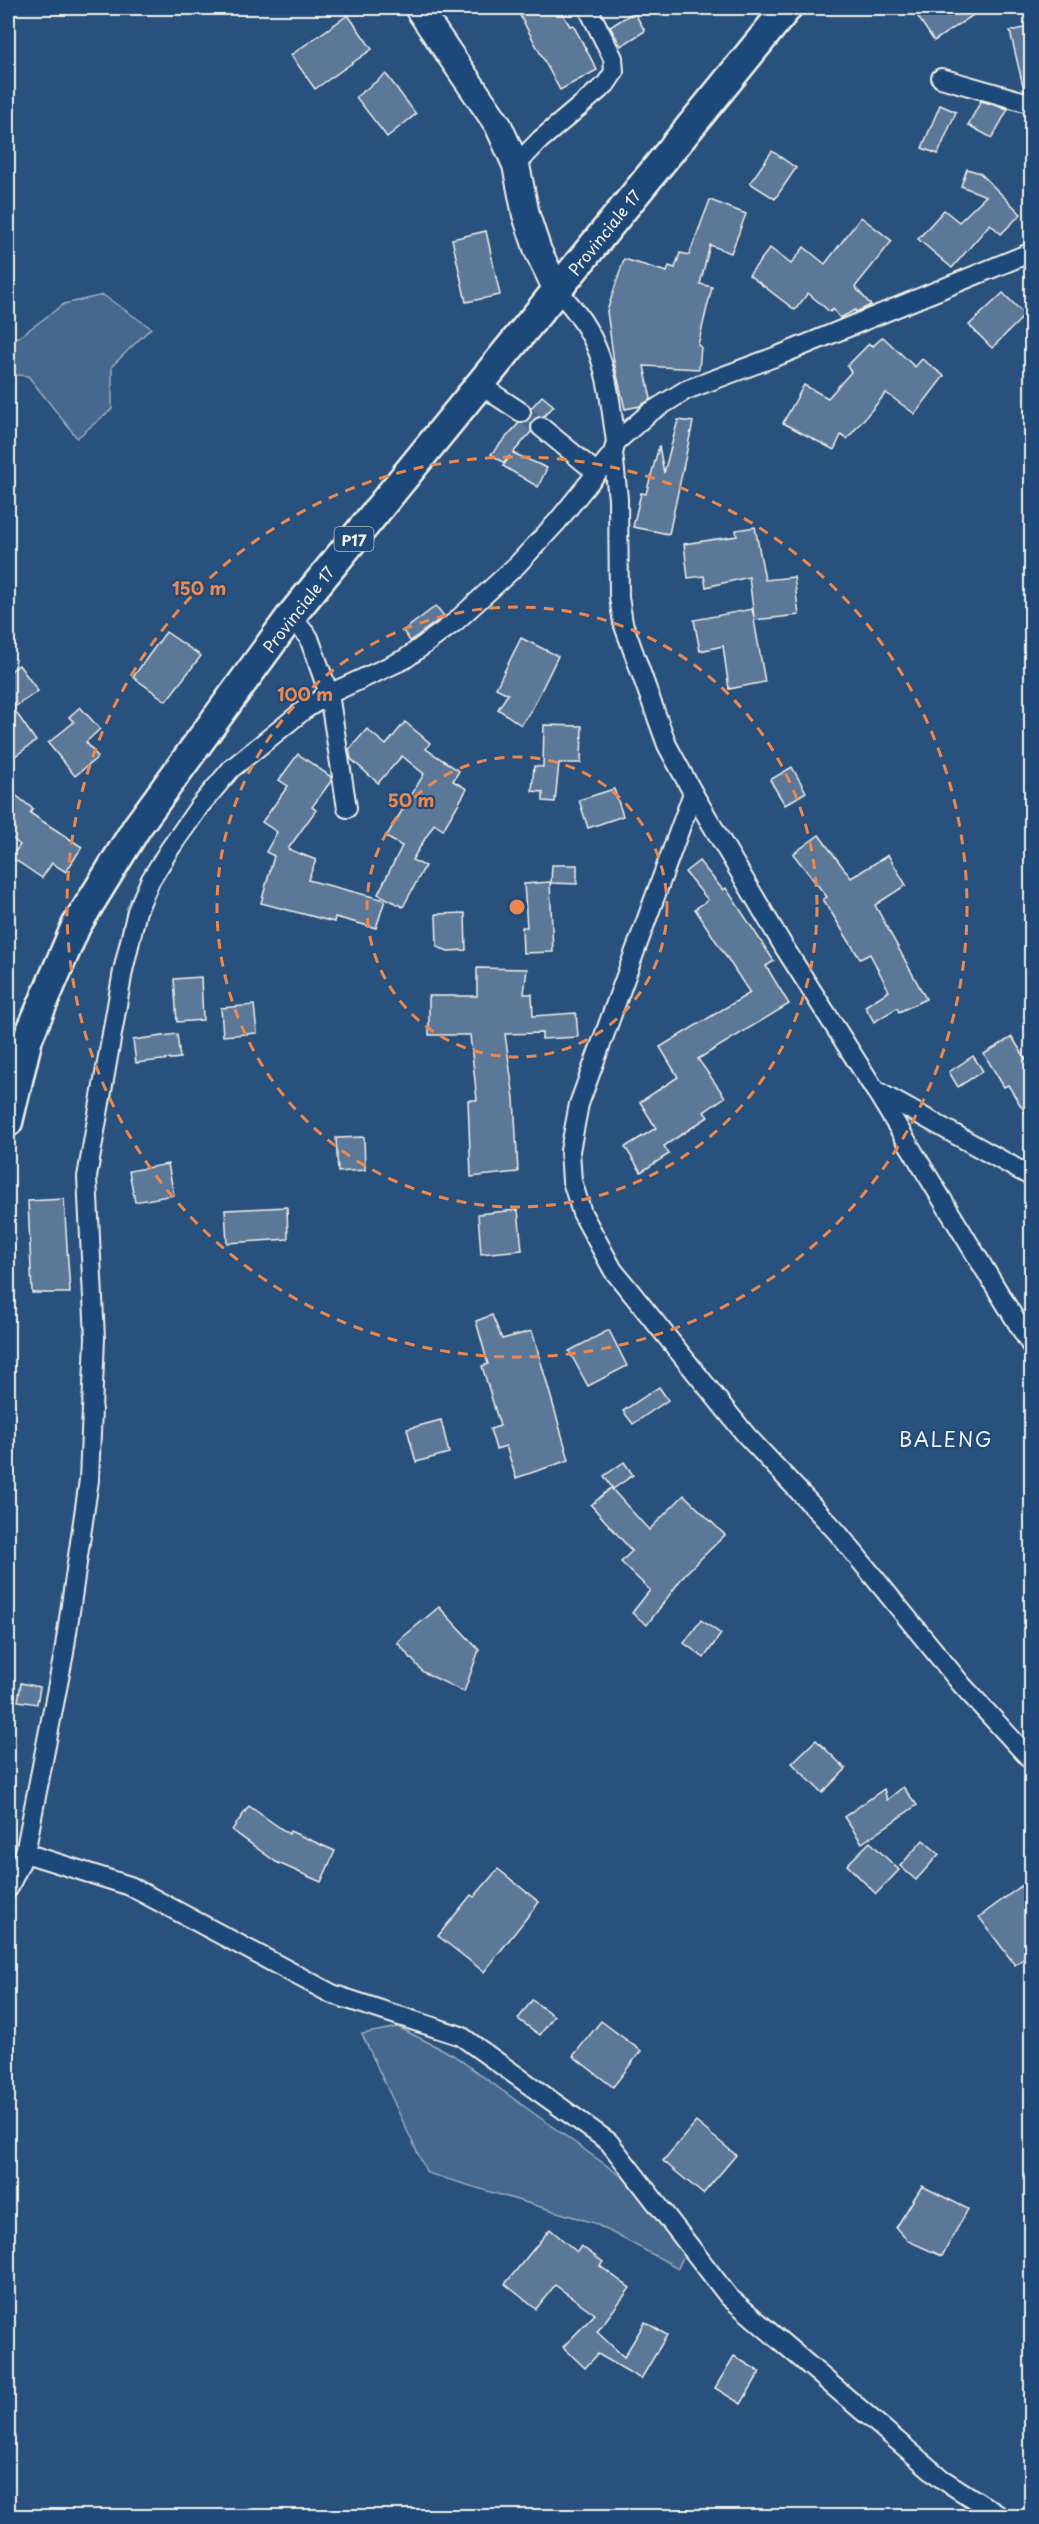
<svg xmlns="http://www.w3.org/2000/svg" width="1039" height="2524" font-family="'Playpen Sans',sans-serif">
<rect width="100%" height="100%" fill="#28517e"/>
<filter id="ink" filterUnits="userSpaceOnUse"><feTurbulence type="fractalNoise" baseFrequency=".0167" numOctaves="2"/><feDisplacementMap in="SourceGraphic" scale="12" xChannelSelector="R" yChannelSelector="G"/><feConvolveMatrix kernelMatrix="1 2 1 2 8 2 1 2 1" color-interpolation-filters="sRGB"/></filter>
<g filter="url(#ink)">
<g fill="#45688e" stroke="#9cacbb" stroke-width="1.5">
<polygon points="103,295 151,328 112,366 112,409 77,438 28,376 8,374 8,336 19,337 64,304"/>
<polygon points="398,2027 453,2055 646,2194 688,2246 678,2268 594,2223 427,2173 362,2034"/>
</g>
<g fill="#5b7899" stroke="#f4f1e8" stroke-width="1.5">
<polygon points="516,8 559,8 570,26 573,25 597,70 560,90"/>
<polygon points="912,8 984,8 934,41"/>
<polygon points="634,12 645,31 621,46 610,27"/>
<polygon points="348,15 372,49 315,89 291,55"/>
<polygon points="1032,26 1032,92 1024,90 1010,31"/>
<polygon points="386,74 416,114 387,137 356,97"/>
<polygon points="981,101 1008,109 992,138 968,125"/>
<polygon points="940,105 956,112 938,154 922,148"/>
<polygon points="772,151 796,168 775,199 750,183"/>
<polygon points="967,169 980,173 1021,214 1001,234 990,224 952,268 918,239 944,210 959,222 986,196 961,186"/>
<polygon points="710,200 746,214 731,253 710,245 700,284 712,287 698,345 701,347 699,369 644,366 651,399 640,406 625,409 614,362 607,311 624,259 667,272 669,266 675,268 680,253 689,255"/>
<polygon points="861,217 892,241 855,287 871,305 856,312 855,310 840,318 833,309 830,312 808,293 795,310 749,275 770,248 791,264 804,247 825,264"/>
<polygon points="486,231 500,295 466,302 452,239"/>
<polygon points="1003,293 1025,315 992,348 969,325"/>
<polygon points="883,337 915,367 922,359 944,376 915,414 886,393 847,439 841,435 834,450 783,423 804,385 828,398 851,372 847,366 869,344 873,346"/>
<polygon points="542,396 554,406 544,416 533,419 531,432 513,453 547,468 538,487 503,466 510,456 504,463 491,454 519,423 530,419 531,408"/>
<polygon points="678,420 693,422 669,534 633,527 641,493 646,494 659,446 664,473"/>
<polygon points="755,527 765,580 794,577 799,615 754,620 765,682 729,689 723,646 700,651 694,620 752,609 754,617 749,577 706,587 704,576 688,578 684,544 737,536 736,530"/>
<polygon points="436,606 444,616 410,641 403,631"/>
<polygon points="166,632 201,656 166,701 133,677"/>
<polygon points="521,638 558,656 532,709 521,725 498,709 508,694 496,688"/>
<polygon points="19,665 38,691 13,708 36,741 8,761 8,673"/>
<polygon points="80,707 100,729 86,742 98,757 75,776 48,743 74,722 69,717"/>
<polygon points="405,722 430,743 426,749 459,771 453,781 467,789 443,830 434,824 412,860 425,866 403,907 378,894 402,846 386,837 424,774 402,756 378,783 351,759 349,750 367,729 386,745"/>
<polygon points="544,725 582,726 581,763 559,763 555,802 543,801 543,792 532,791 534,766 543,767"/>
<polygon points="298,754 331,777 331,781 312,807 316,810 288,849 316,860 308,880 385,900 376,928 335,917 334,922 261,903 274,856 266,852 277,832 262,822 288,786 279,780"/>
<polygon points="792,767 806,792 785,805 770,780"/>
<polygon points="8,789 33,809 30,813 82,847 66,872 52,863 42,878 11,857 20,845 8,835"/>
<polygon points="614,789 623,816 588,828 579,800"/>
<polygon points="819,835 851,878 888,855 906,885 875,905 926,999 899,1012 897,1008 874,1022 865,1006 889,991 870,954 860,959 823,899 827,897 793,854"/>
<polygon points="699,861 723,890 726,888 774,961 766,966 789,1004 698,1059 725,1097 704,1112 708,1117 664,1146 669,1154 641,1172 625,1147 656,1128 640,1102 678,1077 660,1047 750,993 695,909 708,900 685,872"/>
<polygon points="552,865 577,865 577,884 551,883"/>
<polygon points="550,882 553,952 523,953 522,927 527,927 524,884"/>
<polygon points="465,913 466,950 448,951 437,947 436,914"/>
<polygon points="477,968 527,969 524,994 532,994 533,1016 576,1013 578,1037 542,1039 542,1033 505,1034 514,1098 518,1172 471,1177 468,1100 477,1100 470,1035 429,1035 429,996 477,996"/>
<polygon points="201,977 203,1020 177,1022 174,979"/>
<polygon points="254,1005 257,1033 223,1036 221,1008"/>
<polygon points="177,1034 180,1058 136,1063 133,1040"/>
<polygon points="1012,1037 1032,1069 1032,1124 1008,1085 1004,1087 984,1054"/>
<polygon points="973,1056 983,1071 958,1087 949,1072"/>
<polygon points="364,1137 365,1170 338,1172 336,1138"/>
<polygon points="168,1164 174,1195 135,1202 129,1171"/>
<polygon points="64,1199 70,1293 32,1293 28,1201"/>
<polygon points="287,1207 288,1239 227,1243 225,1210"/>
<polygon points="518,1210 522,1250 481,1254 478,1214"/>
<polygon points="492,1315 502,1339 532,1331 569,1460 516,1478 506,1446 496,1449 490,1429 500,1426 482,1366 488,1364 476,1321"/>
<polygon points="609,1330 627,1366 588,1386 569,1351"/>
<polygon points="659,1387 668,1400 633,1424 623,1411"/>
<polygon points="441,1420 449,1453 416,1462 407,1429"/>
<polygon points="624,1462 633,1475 613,1489 604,1476"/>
<polygon points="611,1488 649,1530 684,1495 725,1535 685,1574 647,1625 632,1613 650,1590 621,1562 632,1551 591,1505"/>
<polygon points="439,1607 479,1650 464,1692 423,1672 397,1642"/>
<polygon points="701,1620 721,1634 704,1658 684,1643"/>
<polygon points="21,1683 40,1687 37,1704 18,1701"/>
<polygon points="816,1740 846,1769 822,1793 792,1763"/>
<polygon points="903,1787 917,1805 862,1843 844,1817 884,1789 887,1800"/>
<polygon points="249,1806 289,1834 290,1831 335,1851 321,1882 276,1862 232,1830"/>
<polygon points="923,1840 939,1854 916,1880 900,1866"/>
<polygon points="870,1842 899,1870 876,1894 847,1865"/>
<polygon points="498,1869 539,1902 484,1972 438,1936 471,1895 474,1897"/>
<polygon points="1032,1878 1032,1952 1015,1965 979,1917"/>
<polygon points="532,2000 554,2016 540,2035 518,2019"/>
<polygon points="601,2021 641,2051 613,2087 573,2056"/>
<polygon points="696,2122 736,2155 703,2194 663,2161"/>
<polygon points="922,2186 968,2209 942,2256 908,2241 896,2228"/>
<polygon points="550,2229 577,2252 581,2246 603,2262 600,2266 630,2288 597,2332 624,2357 645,2322 667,2335 641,2379 598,2354 585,2368 563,2347 595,2314 555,2285 536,2309 505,2284"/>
<polygon points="734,2356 760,2372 741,2404 715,2388"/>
</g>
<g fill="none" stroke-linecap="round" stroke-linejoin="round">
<polyline stroke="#47698e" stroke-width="18" stroke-dasharray="18 9" stroke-linecap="butt" points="521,412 541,427"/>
<defs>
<g id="street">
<polyline points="941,78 1032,104"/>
<polyline points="516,165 540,140 606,84 614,72 613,58 588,8"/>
<path d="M557,290C605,339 607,378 616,442"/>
<polyline points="480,385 521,412"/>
<polyline points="541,427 597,473"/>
<polyline points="613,453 618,499 619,597 623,623 667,745 693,793 784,947 875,1090 1032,1177"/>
<polyline points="291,616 309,638 329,694 347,808"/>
<polyline points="693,793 579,1104 570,1151 572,1181 582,1213 613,1270 746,1435 837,1532 962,1685 1032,1761"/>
<polyline points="876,1091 1032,1347"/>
<polyline points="25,1853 130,1886 332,1994 461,2036 609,2142 729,2297 942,2479 1000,2516"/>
<polyline points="8,1889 25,1853 64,1653 89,1480 95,1338 87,1177 123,971 137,911 150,881 169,850 199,807 231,769 304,710 329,694 405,659 455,622 517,565 557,522 613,453 616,442 649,413 686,390 780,355 1032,252"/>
</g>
<polyline id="secondary" points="418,8 498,125 516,165 526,215 538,251 557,290"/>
<polyline id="primary" points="8,1122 28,1038 76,926 137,827 291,616 787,8"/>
</defs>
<use href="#street" stroke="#f4f1e8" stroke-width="22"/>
<use href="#secondary" stroke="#f4f1e8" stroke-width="30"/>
<use href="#primary" stroke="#f4f1e8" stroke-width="33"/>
<use href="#street" stroke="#1f4a7a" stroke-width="18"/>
<use href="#secondary" stroke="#1f4a7a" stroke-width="26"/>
<use href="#primary" stroke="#1f4a7a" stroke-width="28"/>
</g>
</g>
<g fill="none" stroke="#ec874e" stroke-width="3" stroke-dasharray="10 8">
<circle cx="517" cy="907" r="150"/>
<circle cx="517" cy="907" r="300"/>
<circle cx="517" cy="907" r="450"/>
</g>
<g text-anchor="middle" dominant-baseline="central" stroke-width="4.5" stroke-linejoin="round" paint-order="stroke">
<rect fill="#1f4a7a" stroke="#b4bfc7" stroke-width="1.5" x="334.5" y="527" width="39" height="24" rx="4.5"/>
<g font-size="15" font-weight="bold" fill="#f4f1e8">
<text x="354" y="539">P17</text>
</g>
<g font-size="16" fill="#f4f1e8" stroke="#1f4a7a">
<text transform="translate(604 232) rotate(-51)">Provinciale 17</text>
<text transform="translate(298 609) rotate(-52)">Provinciale 17</text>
</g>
<g font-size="20" letter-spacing="1.5" fill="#f4f1e8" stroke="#1f4a7a">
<text x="946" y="1439">BALENG</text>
</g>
</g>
<circle cx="517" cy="907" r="9" fill="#ec874e" stroke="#1f4a7a" stroke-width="3"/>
<g font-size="18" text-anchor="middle" font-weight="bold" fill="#ec874e" stroke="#1f4a7a" stroke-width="4.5" stroke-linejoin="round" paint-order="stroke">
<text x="199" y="595">150 m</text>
<text x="305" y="701">100 m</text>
<text x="411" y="807">50 m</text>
</g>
<rect width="1039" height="2524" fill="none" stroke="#1f4a7a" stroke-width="30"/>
<rect x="15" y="15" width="1009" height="2494" fill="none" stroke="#f4f1e8" stroke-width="2" filter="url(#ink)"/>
</svg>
